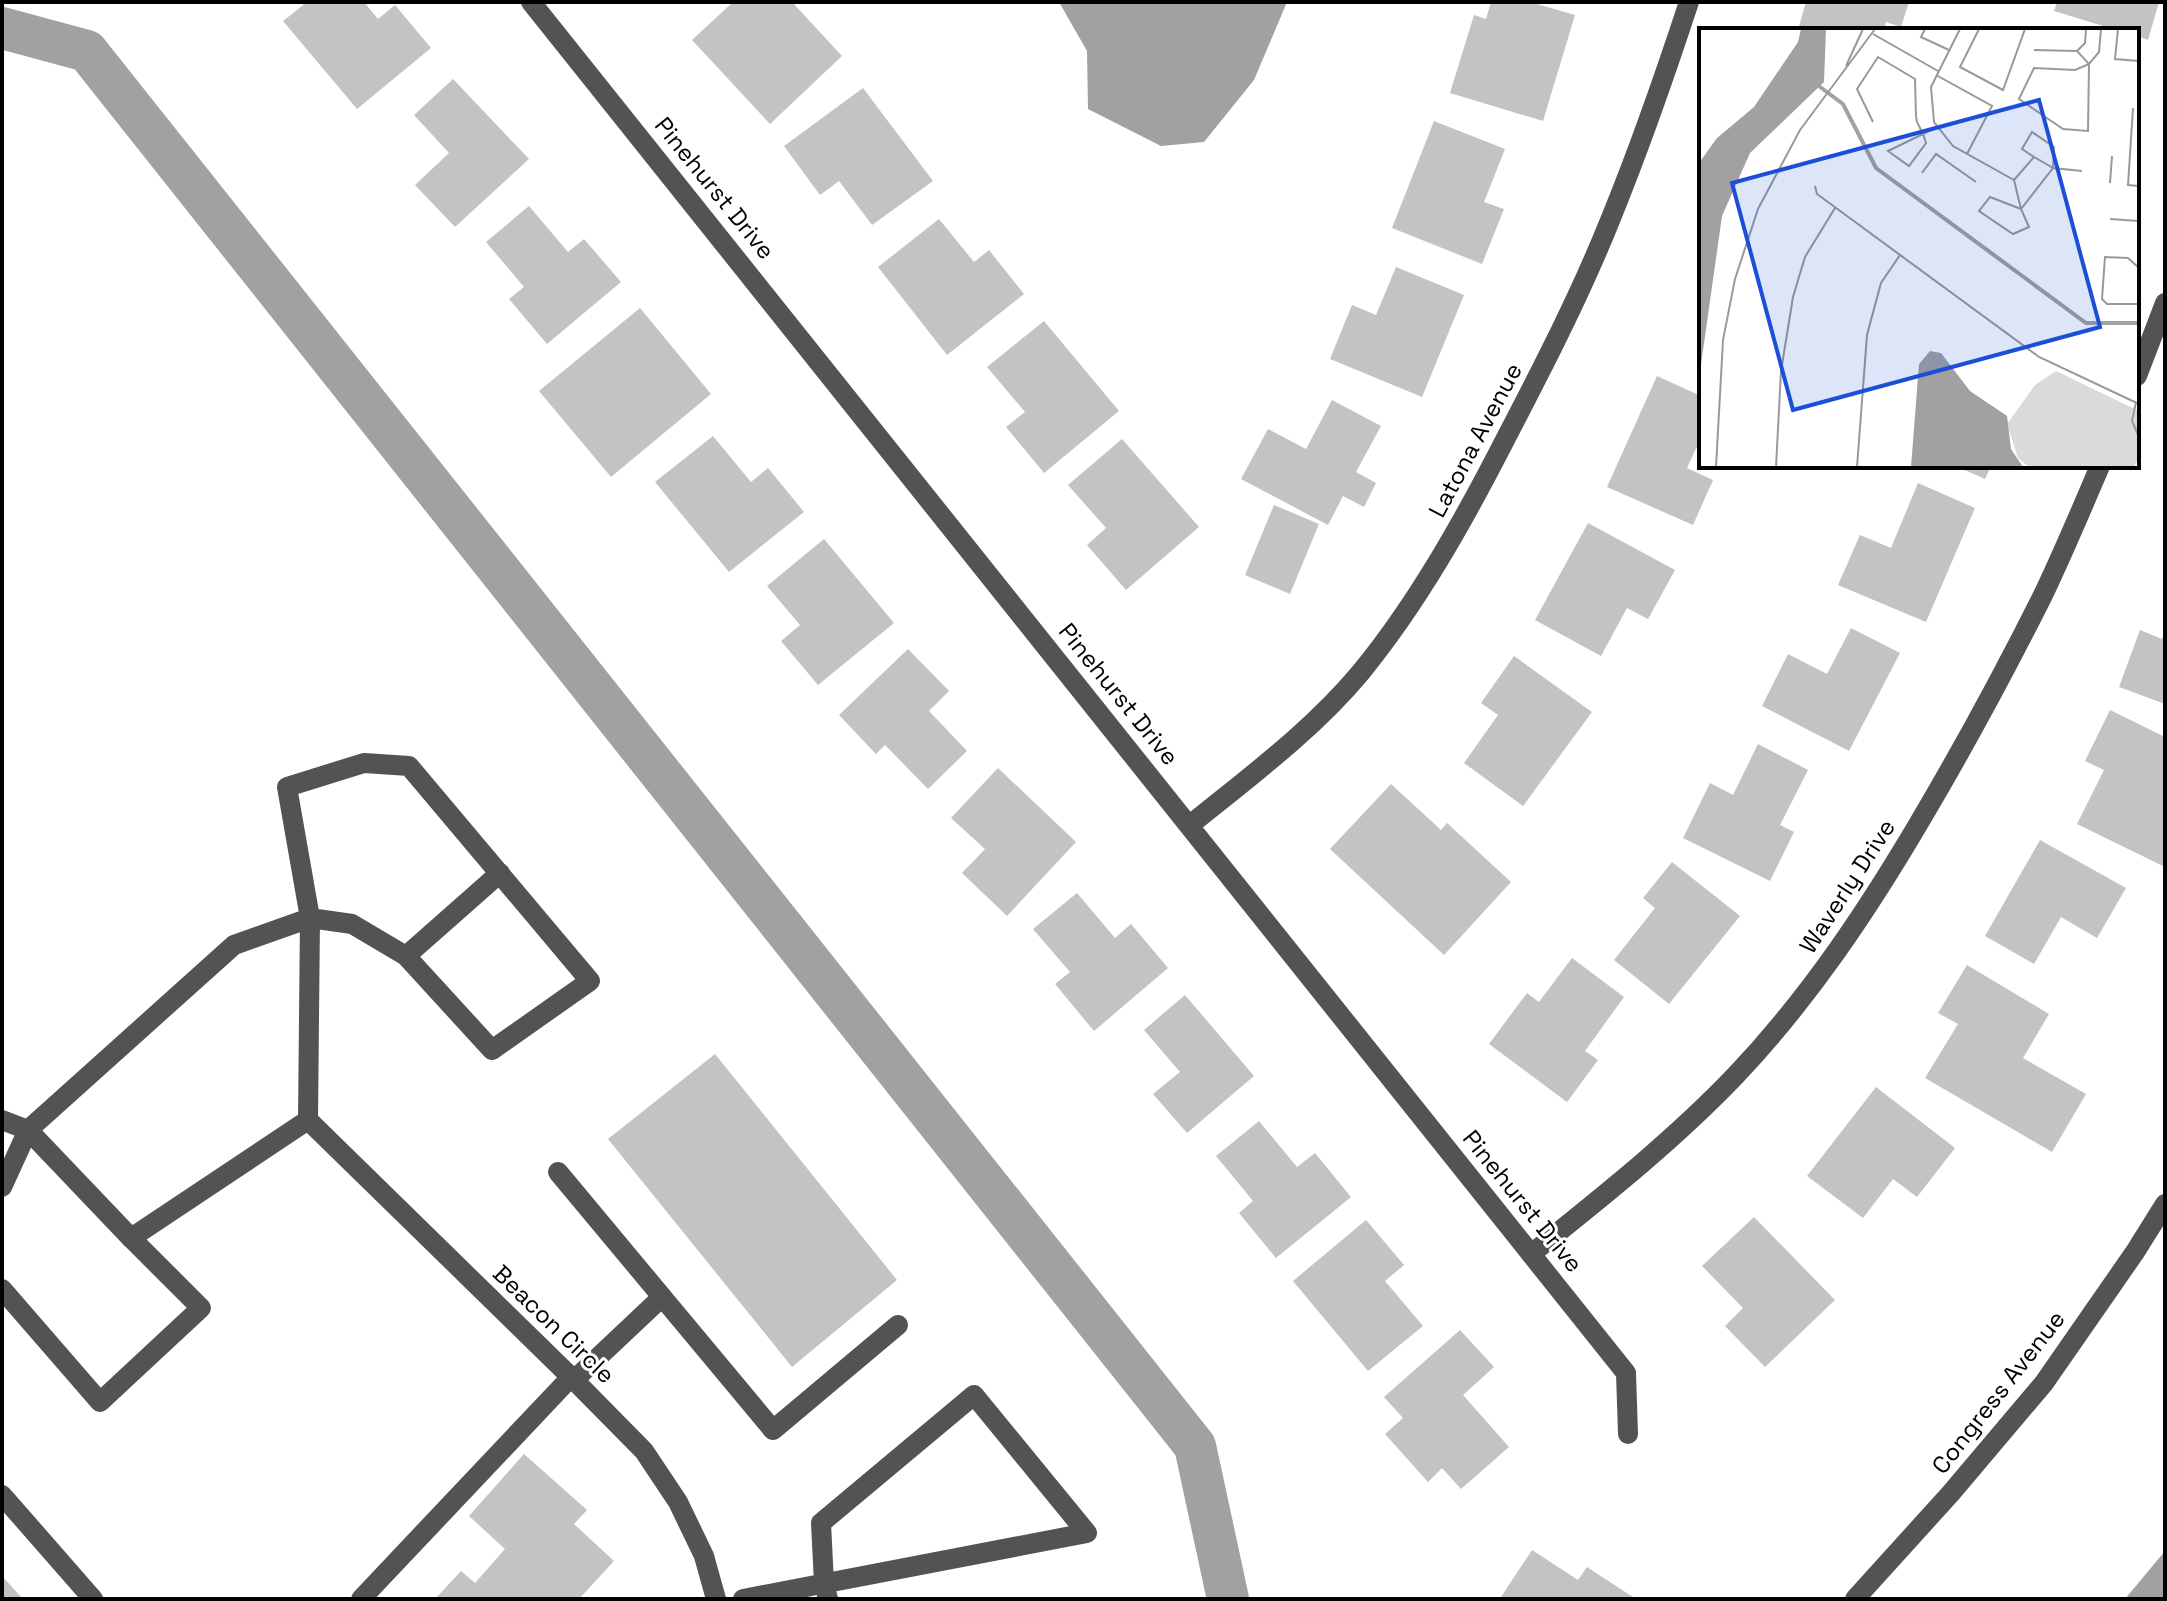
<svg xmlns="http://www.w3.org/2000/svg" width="2167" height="1601" font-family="'Space Grotesk',sans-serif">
<rect width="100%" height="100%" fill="#fff"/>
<g fill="#a1a1a1">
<polygon points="1059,2 1287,2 1254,80 1204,142 1161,146 1088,109 1087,51"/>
<polygon points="2165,1551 2165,1599 2125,1599"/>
</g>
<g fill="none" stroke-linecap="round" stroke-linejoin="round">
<polyline stroke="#a1a1a1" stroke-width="42" points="2,28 87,51 1195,1446 1228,1599"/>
</g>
<g fill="#c3c3c3">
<polygon points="307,2 364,2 378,19 395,5 431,48 357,109 283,21"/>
<polygon points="733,2 792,2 842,56 770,124 692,40"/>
<polygon points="1491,2 1530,2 1575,15 1543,121 1450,93 1474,15 1486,19"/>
<polygon points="1806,2 1909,2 1901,27 1886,22 1884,30 1798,30"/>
<polygon points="2057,2 2159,2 2148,40 2137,36 2137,30 2116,30 2054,11"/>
<polygon points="453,79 529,159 455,227 415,185 449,153 414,115"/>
<polygon points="863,88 933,181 872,225 839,181 820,195 784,146"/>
<polygon points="1434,121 1505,149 1484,202 1504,209 1482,264 1392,228"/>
<polygon points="529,206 568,252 584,239 621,282 547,344 509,299 524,287 486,242"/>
<polygon points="939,219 974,262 989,250 1024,294 947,355 878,267"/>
<polygon points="1396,267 1464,295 1422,397 1330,359 1352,305 1376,315"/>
<polygon points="640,308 711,394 611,477 539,391"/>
<polygon points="1044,321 1119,411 1044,473 1006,427 1025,412 987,367"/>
<polygon points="1657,376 1701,396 1701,438 1687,468 1713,480 1693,525 1607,487"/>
<polygon points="1332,400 1381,426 1356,472 1376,483 1364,507 1343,496 1328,525 1241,479 1268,429 1306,449"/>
<polygon points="713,436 751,482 768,468 804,512 729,572 655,482"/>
<polygon points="1122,439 1199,527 1126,590 1087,545 1106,528 1068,485"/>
<polygon points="1956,466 1991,466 1985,479"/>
<polygon points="1918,483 1975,508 1926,622 1838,585 1860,535 1891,548"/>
<polygon points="1274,505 1319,524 1290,594 1245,575"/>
<polygon points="1588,523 1675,570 1648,619 1627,608 1601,656 1535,620"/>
<polygon points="824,539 894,623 818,685 781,641 800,625 767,586"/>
<polygon points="1851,628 1900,653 1849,751 1762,706 1788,654 1827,674"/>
<polygon points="2140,630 2162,639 2165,632 2165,704 2119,687"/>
<polygon points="908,649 949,691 929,711 967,751 928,789 885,745 876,754 839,715"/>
<polygon points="1514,656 1592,712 1523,806 1464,763 1498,715 1481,703"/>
<polygon points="2110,710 2165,737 2165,867 2077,824 2104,770 2085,761"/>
<polygon points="1758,744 1808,770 1780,825 1794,832 1770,881 1683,838 1710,783 1733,795"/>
<polygon points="998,768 1076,842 1007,916 962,873 985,849 951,818"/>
<polygon points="1391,784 1441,830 1447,823 1511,882 1444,955 1330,849"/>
<polygon points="2040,840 2126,888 2097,938 2061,917 2034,964 1985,936"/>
<polygon points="1672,862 1740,916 1669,1004 1614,960 1655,908 1643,898"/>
<polygon points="1077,893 1115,938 1131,924 1168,968 1094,1031 1055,984 1070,972 1033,929"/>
<polygon points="1572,958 1624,997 1585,1051 1598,1060 1567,1102 1489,1044 1527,993 1539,1002"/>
<polygon points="1967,965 2049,1014 2023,1058 2086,1094 2052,1152 1925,1078 1958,1024 1938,1013"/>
<polygon points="1185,995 1254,1076 1187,1133 1153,1094 1180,1072 1144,1030"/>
<polygon points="715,1054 897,1280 792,1367 608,1139"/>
<polygon points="1876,1087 1955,1148 1917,1197 1893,1179 1863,1218 1807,1176"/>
<polygon points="1259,1121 1297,1167 1315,1153 1351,1197 1276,1258 1239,1213 1253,1201 1216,1156"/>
<polygon points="1754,1217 1835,1300 1765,1367 1725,1326 1743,1308 1702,1266"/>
<polygon points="1366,1220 1404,1265 1385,1281 1423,1326 1368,1371 1293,1281"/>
<polygon points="1460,1330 1494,1367 1463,1395 1509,1447 1461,1489 1442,1468 1428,1482 1385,1434 1403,1418 1384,1397"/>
<polygon points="524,1454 587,1510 574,1524 614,1561 579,1599 435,1599 461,1571 475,1583 505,1549 469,1516"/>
<polygon points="1532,1550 1578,1580 1587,1567 1636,1599 1504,1599 1501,1597"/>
<polygon points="2,1576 23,1599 2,1599"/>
</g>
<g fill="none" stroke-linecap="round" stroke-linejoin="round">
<g stroke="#535353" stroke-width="20">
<polyline points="531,2 1626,1373 1628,1434"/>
<polyline points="2137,376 2165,303"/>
<path d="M1190,825C1249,777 1312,731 1361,672C1419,601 1465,518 1507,436C1544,365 1581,293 1611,218C1640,147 1665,75 1689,2"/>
<polyline points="406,956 500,873"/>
<polyline points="2,1120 28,1130 2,1187"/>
<polyline points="308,1120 131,1238 28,1130 234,945 310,918 352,924 406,956 492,1050 590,981 409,766 364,763 287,787 310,918 308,1120"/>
<polyline points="308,1120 574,1380 644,1451 678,1502 704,1556 716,1599"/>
<polyline points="558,1172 773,1430 898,1325"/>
<path d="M1531,1254C1602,1197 1673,1141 1736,1075C1810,997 1869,908 1923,816C1966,743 2006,669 2044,593C2064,551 2082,508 2100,466"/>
<polyline points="2,1289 100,1402 201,1308 131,1238"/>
<polyline points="574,1380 662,1297"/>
<polyline points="2,1495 93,1599"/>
<polyline points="361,1599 571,1377"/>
<polyline points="743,1599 1087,1533 974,1395 821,1523 824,1583 828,1599"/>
<polyline points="1855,1599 1951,1493 2044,1383 2135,1252 2165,1204"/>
</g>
</g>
<g text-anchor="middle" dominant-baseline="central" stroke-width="6" stroke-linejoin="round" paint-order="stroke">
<g font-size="24" fill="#000" stroke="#fff">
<text transform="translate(715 188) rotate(51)">Pinehurst Drive</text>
<text transform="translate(1475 440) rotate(-62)">Latona Avenue</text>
<text transform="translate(1119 694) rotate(51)">Pinehurst Drive</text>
<text transform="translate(1847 886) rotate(-57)">Waverly Drive</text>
<text transform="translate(1523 1201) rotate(51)">Pinehurst Drive</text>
<text transform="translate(554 1324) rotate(44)">Beacon Circle</text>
<text transform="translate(1998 1392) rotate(-52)">Congress Avenue</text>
</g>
</g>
<g transform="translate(1699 28)">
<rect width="440" height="440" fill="#fff"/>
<path d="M357,343L440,383V429L435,439H330L319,430L308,396L336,357Z" fill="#dadada"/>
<path d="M102,1H127L125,54L51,125L23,188L0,351V135L18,110L55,79L99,14ZM231,323L242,325L271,363L308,388L312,421L324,439H212L220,336Z" fill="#a1a1a1"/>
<path fill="none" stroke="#a1a1a1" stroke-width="4" d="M117,56L144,76L177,140L387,295H440"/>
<path fill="none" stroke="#999" stroke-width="2" d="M226,1L222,9L250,22M261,1L232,59L235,94L254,118L315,152M280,1L261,39L304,62L326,1M419,1L416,31L440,33M174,6L239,43M335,22L378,23L390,36L400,24L402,1M378,23L386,15L387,1M390,36L389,103L364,101L320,71L335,40L376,42ZM147,38L164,1M237,47L293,78L268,126M434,80L429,157L440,158M174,94L158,61L179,29L216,51L217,88L218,94L224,106L227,115L210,138L189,123L224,106L238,99M335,129L323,121L333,104L355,119L354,140L383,143M223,145L237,126L277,154M315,152L335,129L354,140L322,181L291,169L280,183L314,206L330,199L322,181L315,152M411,155L413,128M116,158L118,166L340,329L440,376M411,191L440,193M440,240L429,230L406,229L403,271L408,276H440M437,374L433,393L440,409M17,439L24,312L36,251L59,181L101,102L176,1M77,439L82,343L94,269L106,229L136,180M158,439L168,307L182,255L201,227"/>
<path fill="#1d4ed8" fill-opacity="0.15" stroke="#1d4ed8" stroke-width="4" d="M340,72L401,299L94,382L33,155Z"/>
<rect width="440" height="440" fill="none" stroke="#000" stroke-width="4"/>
</g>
<rect width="2167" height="1601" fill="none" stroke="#000000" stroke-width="8"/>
</svg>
